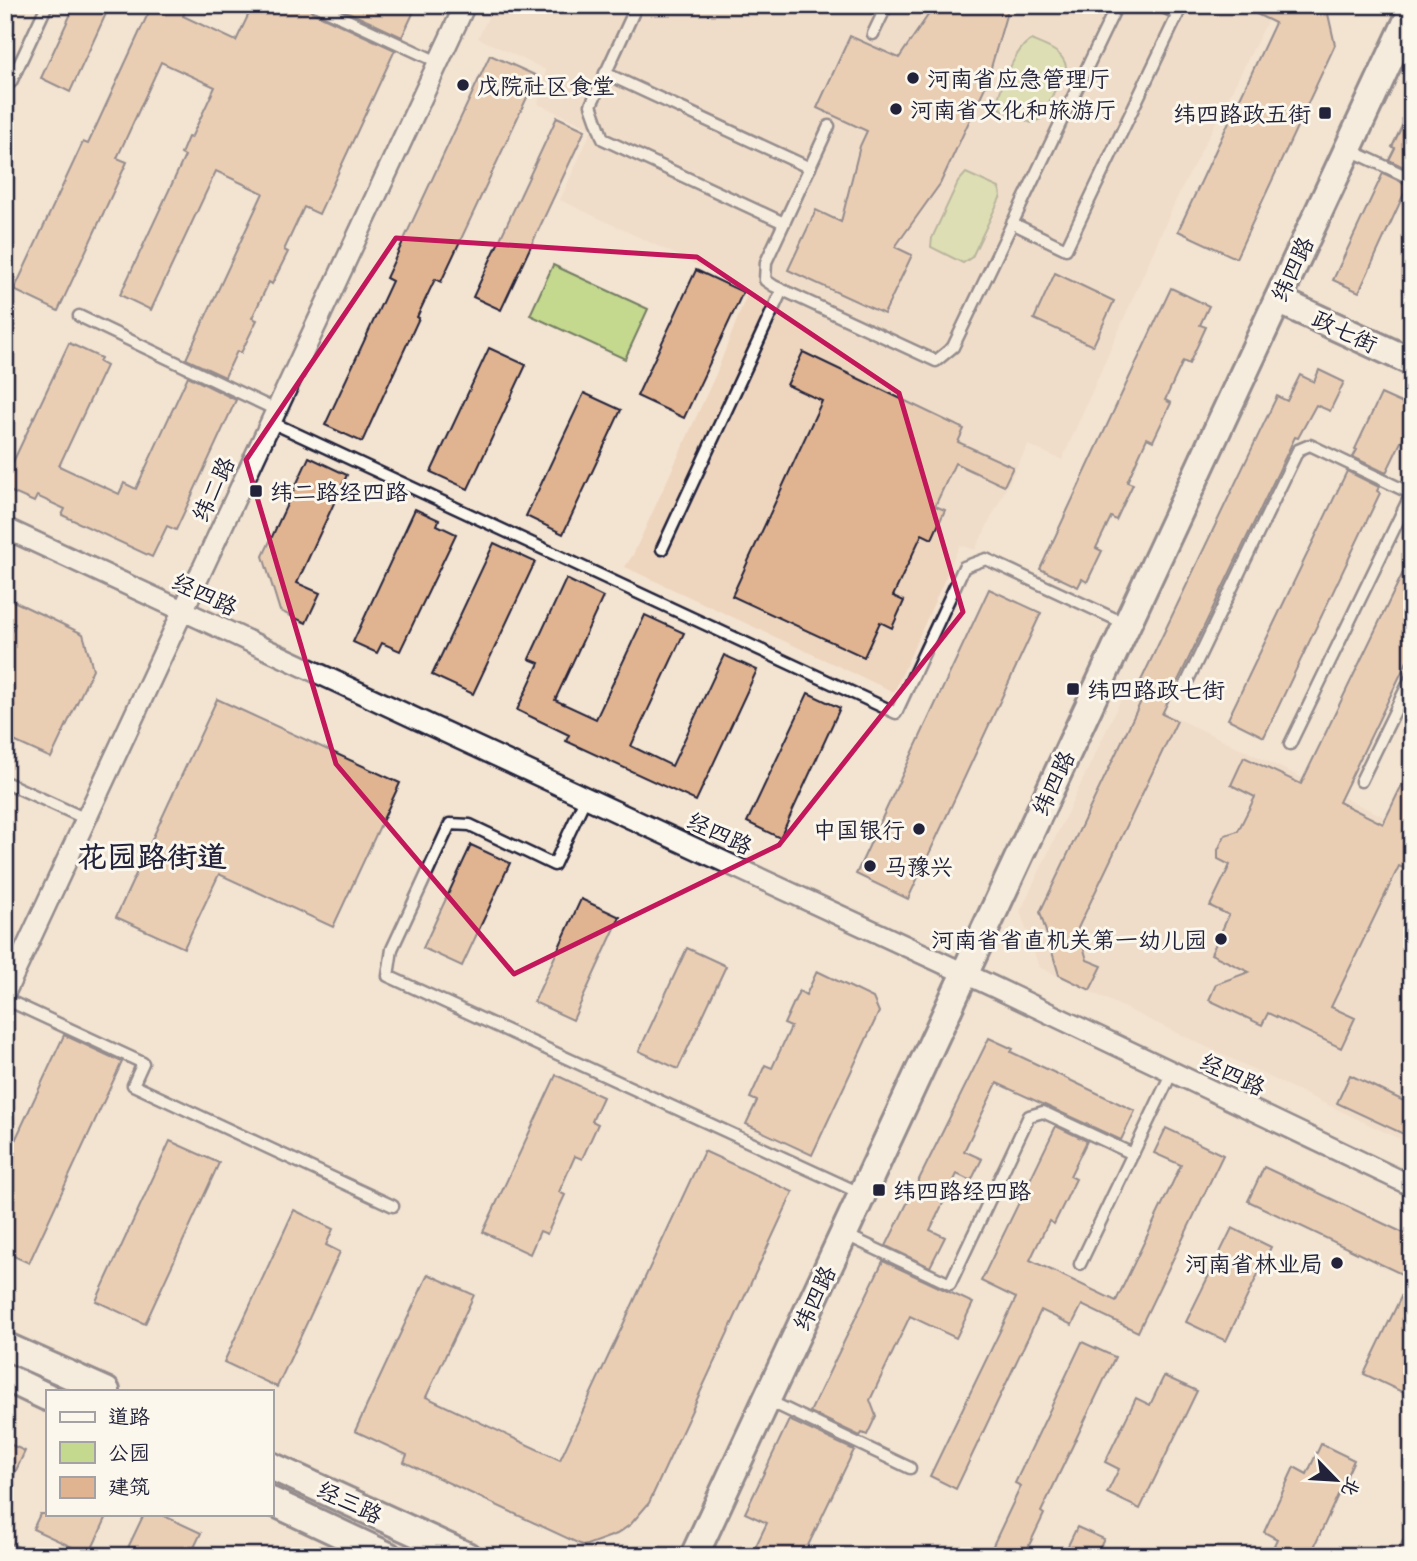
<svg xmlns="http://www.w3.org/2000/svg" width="1417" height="1561" font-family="Delius,'LXGW WenKai TC',sans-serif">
<rect width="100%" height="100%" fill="#f3e3d1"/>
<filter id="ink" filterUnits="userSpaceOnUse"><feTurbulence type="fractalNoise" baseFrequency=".0143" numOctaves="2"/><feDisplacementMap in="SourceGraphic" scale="14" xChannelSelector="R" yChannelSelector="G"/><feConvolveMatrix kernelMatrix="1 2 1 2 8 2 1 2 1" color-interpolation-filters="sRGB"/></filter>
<g filter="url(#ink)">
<g fill="#eed5be">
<polygon points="494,5 1236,5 1268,20 1175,202 1062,460 1028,445 975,550 960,545 894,692 625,567 633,555 716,374 749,289 560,200 592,129 538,104 546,70 478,38"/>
<polygon points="1124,693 1412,830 1412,1145 1039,967 1020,912"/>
</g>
<g fill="#c4d88e" stroke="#737d64" stroke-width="2">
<path d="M1031,40C1044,46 1064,51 1066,67L1041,119L1031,123L997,107C998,91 1016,47 1031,40Z"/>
<polygon points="966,173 999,188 1001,196 972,257 963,263 931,247 932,238 958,182"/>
<polygon points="553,265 648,309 625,359 530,315"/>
</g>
<g fill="#e1b491" stroke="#22223b" stroke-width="2">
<polygon points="75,5 110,5 70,92 41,78"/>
<polygon points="152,5 188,5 183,16 236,41 253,5 308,5 312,12 395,50 319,214 304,207 284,250 288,252 272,284 269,282 252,318 257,320 241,353 237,351 225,377 186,359 263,193 216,171 151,310 120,295 185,156 181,154 188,137 191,138 215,87 161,62 117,158 127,162 58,311 14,290 83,142 88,144"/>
<polygon points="333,5 417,5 402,37"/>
<polygon points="935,5 1009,5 986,85 940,184 895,247 912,255 884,314 788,270 816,210 841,222 860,146 867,131 817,108 850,36 899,58"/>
<polygon points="1238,5 1326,5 1335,45 1236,258 1178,231 1275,23"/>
<polygon points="490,55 537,76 441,282 435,279 417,317 419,318 362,442 325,425 392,281 386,278"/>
<polygon points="1412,105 1412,171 1389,160 1395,148 1392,147"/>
<polygon points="557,117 585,130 501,310 473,297"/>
<polygon points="1383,173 1408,185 1359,292 1333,280"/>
<polygon points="696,270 743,292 684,418 637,396"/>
<polygon points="1055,273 1114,301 1093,346 1034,319"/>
<polygon points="1171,288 1209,306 1200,325 1206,327 1189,364 1183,361 1165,400 1171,403 1153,441 1147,438 1127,482 1133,484 1116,520 1111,517 1096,548 1102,551 1087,582 1082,579 1078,587 1040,569"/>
<polygon points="69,343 101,358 99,362 106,366 59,466 119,494 124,483 136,489 188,376 236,400 176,530 167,526 152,557 62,515 65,509 37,496 34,502 5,489 5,479"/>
<polygon points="489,348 526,365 468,489 431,472"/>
<polygon points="803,352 964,429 958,442 1013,467 1004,486 955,463 935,506 945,510 932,539 922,534 893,596 904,601 892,628 880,622 864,657 732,596 822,401 787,385"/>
<polygon points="1319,370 1344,382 1330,411 1316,405 1298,438 1295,437 1162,714 1177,721 1078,928 1087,960 1102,966 1090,990 1059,975 1040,912 1144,695 1136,691 1277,396 1287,401 1300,375 1314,382"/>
<polygon points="584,393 621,410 563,534 526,516"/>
<polygon points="1381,394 1412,408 1412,419 1386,473 1353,457 1357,450 1355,449"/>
<polygon points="309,457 347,475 297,583 320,593 306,623 280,611 263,556"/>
<polygon points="1347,471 1379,487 1377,491 1380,493 1264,737 1228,719"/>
<polygon points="415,509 439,520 437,525 456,534 400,651 382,643 377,653 353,642"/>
<polygon points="494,543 535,562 473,694 432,675"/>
<polygon points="1412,554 1412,651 1339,802 1383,824 1412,764 1412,872 1399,866 1331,1007 1355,1018 1341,1048 1268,1013 1262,1025 1209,1000 1216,984 1249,972 1211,954 1229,915 1210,906 1230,865 1218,859 1218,850 1225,835 1238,831 1255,797 1231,785 1244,757 1301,784"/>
<polygon points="566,579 603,597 555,700 596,719 645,615 684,633 631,746 672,766 724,655 757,670 696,801 566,741 569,735 517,710 539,663 529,659"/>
<polygon points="989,589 1041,613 908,899 856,874"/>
<polygon points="5,597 83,634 93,669 51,758 5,737 5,645 15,624 5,619"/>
<polygon points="808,693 840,708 780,838 747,822"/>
<polygon points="217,699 400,783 333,927 219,874 184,948 116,917"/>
<polygon points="471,845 510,863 462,966 423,948"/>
<polygon points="581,899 620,917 573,1020 534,1002"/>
<polygon points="687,948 726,966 678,1069 639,1051"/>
<polygon points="817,971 873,998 879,1012 812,1155 746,1124 757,1101 750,1098 765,1065 772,1068 791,1027 784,1024 799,991 806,995"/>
<polygon points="64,1035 122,1062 29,1263 5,1252 5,1162"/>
<polygon points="989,1038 1013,1049 1011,1052 1135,1111 1121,1140 997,1083 964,1151 982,1159 971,1181 957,1174 930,1230 945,1237 930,1267 886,1246"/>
<polygon points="556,1075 603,1097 592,1121 598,1124 582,1159 575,1156 559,1192 565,1195 547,1234 540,1231 530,1254 483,1232"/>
<polygon points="1350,1075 1412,1105 1412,1138 1337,1103"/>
<polygon points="1056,1126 1087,1141 1070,1176 1076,1179 1054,1224 1049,1221 1030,1260 1116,1301 1181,1165 1154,1153 1166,1128 1223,1155 1138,1332 1082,1305 1072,1325 1041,1310 956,1489 930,1476 1016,1298 981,1281"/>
<polygon points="170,1141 219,1163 145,1324 96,1301"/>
<polygon points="704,1151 793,1192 649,1503 631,1524 617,1534 584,1546 404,1462 407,1455 355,1431 428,1274 474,1295 426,1397 560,1460"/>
<polygon points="1264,1167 1412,1237 1412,1371 1402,1392 1364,1374 1410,1278 1248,1201"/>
<polygon points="294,1210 333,1229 326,1245 340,1252 277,1387 224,1362"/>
<polygon points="1232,1228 1271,1247 1226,1341 1186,1322"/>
<polygon points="883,1261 973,1303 956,1338 910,1316 870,1400 876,1416 867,1435 862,1433 860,1436 810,1412"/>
<polygon points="1082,1342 1115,1357 1041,1512 1044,1514 1024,1556 988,1556 1021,1486 1015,1483"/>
<polygon points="1164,1376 1197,1391 1140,1509 1107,1493 1119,1469 1105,1462 1136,1398 1150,1405"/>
<polygon points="789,1420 854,1450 803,1556 751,1556 767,1523 745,1513"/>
<polygon points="5,1442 25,1451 5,1494"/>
<polygon points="1321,1444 1354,1460 1310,1556 1269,1556 1277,1539 1264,1532 1294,1467 1307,1474"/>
<polygon points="40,1514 108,1514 89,1555 33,1529"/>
<polygon points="144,1514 160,1514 201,1533 190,1556 124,1556"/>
<polygon points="1077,1527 1104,1539 1096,1556 1063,1556"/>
</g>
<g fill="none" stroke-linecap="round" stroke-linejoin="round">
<defs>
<g id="lane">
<polyline points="315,5 438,62"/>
<polyline points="637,5 591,105 603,139 784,223"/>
<polyline points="873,34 887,5"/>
<polyline points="605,73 810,168"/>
<polyline points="5,86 11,82 47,5"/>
<polyline points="829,126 766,262 765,280 774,286 936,361 953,347 1117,5"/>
<polyline points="1348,149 1412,179"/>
<polyline points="1012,223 1066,249 1178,14 1159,5"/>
<polyline points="79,316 276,410"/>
<polyline points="271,422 896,713 964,567 986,559 1126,624"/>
<polyline points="662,549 782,290"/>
<polyline points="1186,684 1298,450 1310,445 1412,494"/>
<polyline points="1290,744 1411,494"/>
<polyline points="1361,781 1412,676"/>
<polyline points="5,782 86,819"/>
<polyline points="586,797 554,865 470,825 450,824 392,949 388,976 862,1194"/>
<polyline points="5,999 143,1063 133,1085 393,1206"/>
<polyline points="844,1234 950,1284 1029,1116 1043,1112 1133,1154"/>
<polyline points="1080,1264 1172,1072"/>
<polyline points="769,1401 910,1468"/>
<polyline points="5,1548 23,1556"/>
</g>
<g id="street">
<polyline points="5,528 994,987 1412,1186"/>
<polyline points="5,993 465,5"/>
<polyline points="1408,1556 1412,1547"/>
</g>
<g id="secondary">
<polyline points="1278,300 1412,362"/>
<polyline points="5,1346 106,1391"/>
<polyline points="5,1377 47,1397"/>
<polyline points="271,1466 467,1556"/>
<polyline points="271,1501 388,1556"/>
<polyline points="694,1556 1412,11"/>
</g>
</defs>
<use href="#lane" stroke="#22223b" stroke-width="15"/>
<use href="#street" stroke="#22223b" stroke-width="24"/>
<use href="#secondary" stroke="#22223b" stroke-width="32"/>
<use href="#lane" stroke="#fbf7ec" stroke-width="10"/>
<use href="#street" stroke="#fbf7ec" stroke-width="19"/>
<use href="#secondary" stroke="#fbf7ec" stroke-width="26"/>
</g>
</g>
<path d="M0 0H1417V1561H0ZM396,238L697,257L899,393L963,612L779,845L514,974L336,764L246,460Z" fill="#f3e3d1" fill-opacity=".55" fill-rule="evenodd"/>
<path fill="none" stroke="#c2185b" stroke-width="5" stroke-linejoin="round" d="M396,238L697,257L899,393L963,612L779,845L514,974L336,764L246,460Z"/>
<g fill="#22223b" stroke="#fbf7ec" stroke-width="2.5">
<circle cx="913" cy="78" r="7"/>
<circle cx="463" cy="85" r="7"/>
<circle cx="896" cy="109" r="7"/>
<rect x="1318" y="106" width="14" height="14" rx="3.5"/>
<rect x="249" y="484" width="14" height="14" rx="3.5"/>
<rect x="1066" y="682" width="14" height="14" rx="3.5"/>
<circle cx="919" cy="829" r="7"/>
<circle cx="870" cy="866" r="7"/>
<circle cx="1221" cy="939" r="7"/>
<rect x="872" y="1183" width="14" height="14" rx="3.5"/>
<circle cx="1337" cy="1263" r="7"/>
</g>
<g text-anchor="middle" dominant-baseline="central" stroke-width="6" stroke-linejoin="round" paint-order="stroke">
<g font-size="23" fill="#22223b" stroke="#fbf7ec" text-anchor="start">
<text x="927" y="78">河南省应急管理厅</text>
<text x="477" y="85">戊院社区食堂</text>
<text x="910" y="109">河南省文化和旅游厅</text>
<text x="1311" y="113" text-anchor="end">纬四路政五街</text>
<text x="270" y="491">纬二路经四路</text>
<text x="1087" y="689">纬四路政七街</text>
<text x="905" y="829" text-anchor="end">中国银行</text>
<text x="884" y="866">马豫兴</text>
<text x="1207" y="939" text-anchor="end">河南省省直机关第一幼儿园</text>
<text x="893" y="1190">纬四路经四路</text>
<text x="1323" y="1263" text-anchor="end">河南省林业局</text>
</g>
<g font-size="23" fill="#22223b" stroke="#fbf7ec">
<text transform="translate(1292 269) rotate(-65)">纬四路</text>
<text transform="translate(1345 331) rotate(25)">政七街</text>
<text transform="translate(213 489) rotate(-65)">纬二路</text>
<text transform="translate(205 594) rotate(25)">经四路</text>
<text transform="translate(1053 783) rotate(-65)">纬四路</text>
<text transform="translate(720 833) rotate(25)">经四路</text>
<text transform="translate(1233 1074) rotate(25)">经四路</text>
<text transform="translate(814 1298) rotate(-65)">纬四路</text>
<text transform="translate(350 1502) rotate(25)">经三路</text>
</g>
<g font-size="30" font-weight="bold" fill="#22223b" stroke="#fbf7ec">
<text x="152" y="856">花园路街道</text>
</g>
</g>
<rect width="1417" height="1561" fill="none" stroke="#fbf7ec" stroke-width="28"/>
<rect x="14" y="14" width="1389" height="1533" fill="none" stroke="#22223b" stroke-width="2.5" filter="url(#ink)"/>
<rect x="46" y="1390" width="228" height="126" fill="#fbf7ec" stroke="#a4a2a5" stroke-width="2"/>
<rect x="60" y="1412" width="35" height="10" fill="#fbf7ec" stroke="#a4a2a5" stroke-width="2"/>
<text x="108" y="1424" font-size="21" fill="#22223b">道路</text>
<rect x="60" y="1442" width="35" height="21" fill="#c4d88e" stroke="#a4a2a5" stroke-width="2"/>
<text x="108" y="1460" font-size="21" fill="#22223b">公园</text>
<rect x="60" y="1477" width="35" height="21" fill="#e1b491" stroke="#a4a2a5" stroke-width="2"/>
<text x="108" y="1494" font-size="21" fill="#22223b">建筑</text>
<g transform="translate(1336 1480) rotate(115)" stroke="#fbf7ec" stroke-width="5" paint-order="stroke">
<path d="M0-5L12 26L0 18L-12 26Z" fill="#22223b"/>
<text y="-10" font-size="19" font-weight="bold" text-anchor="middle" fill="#22223b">北</text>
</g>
</svg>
